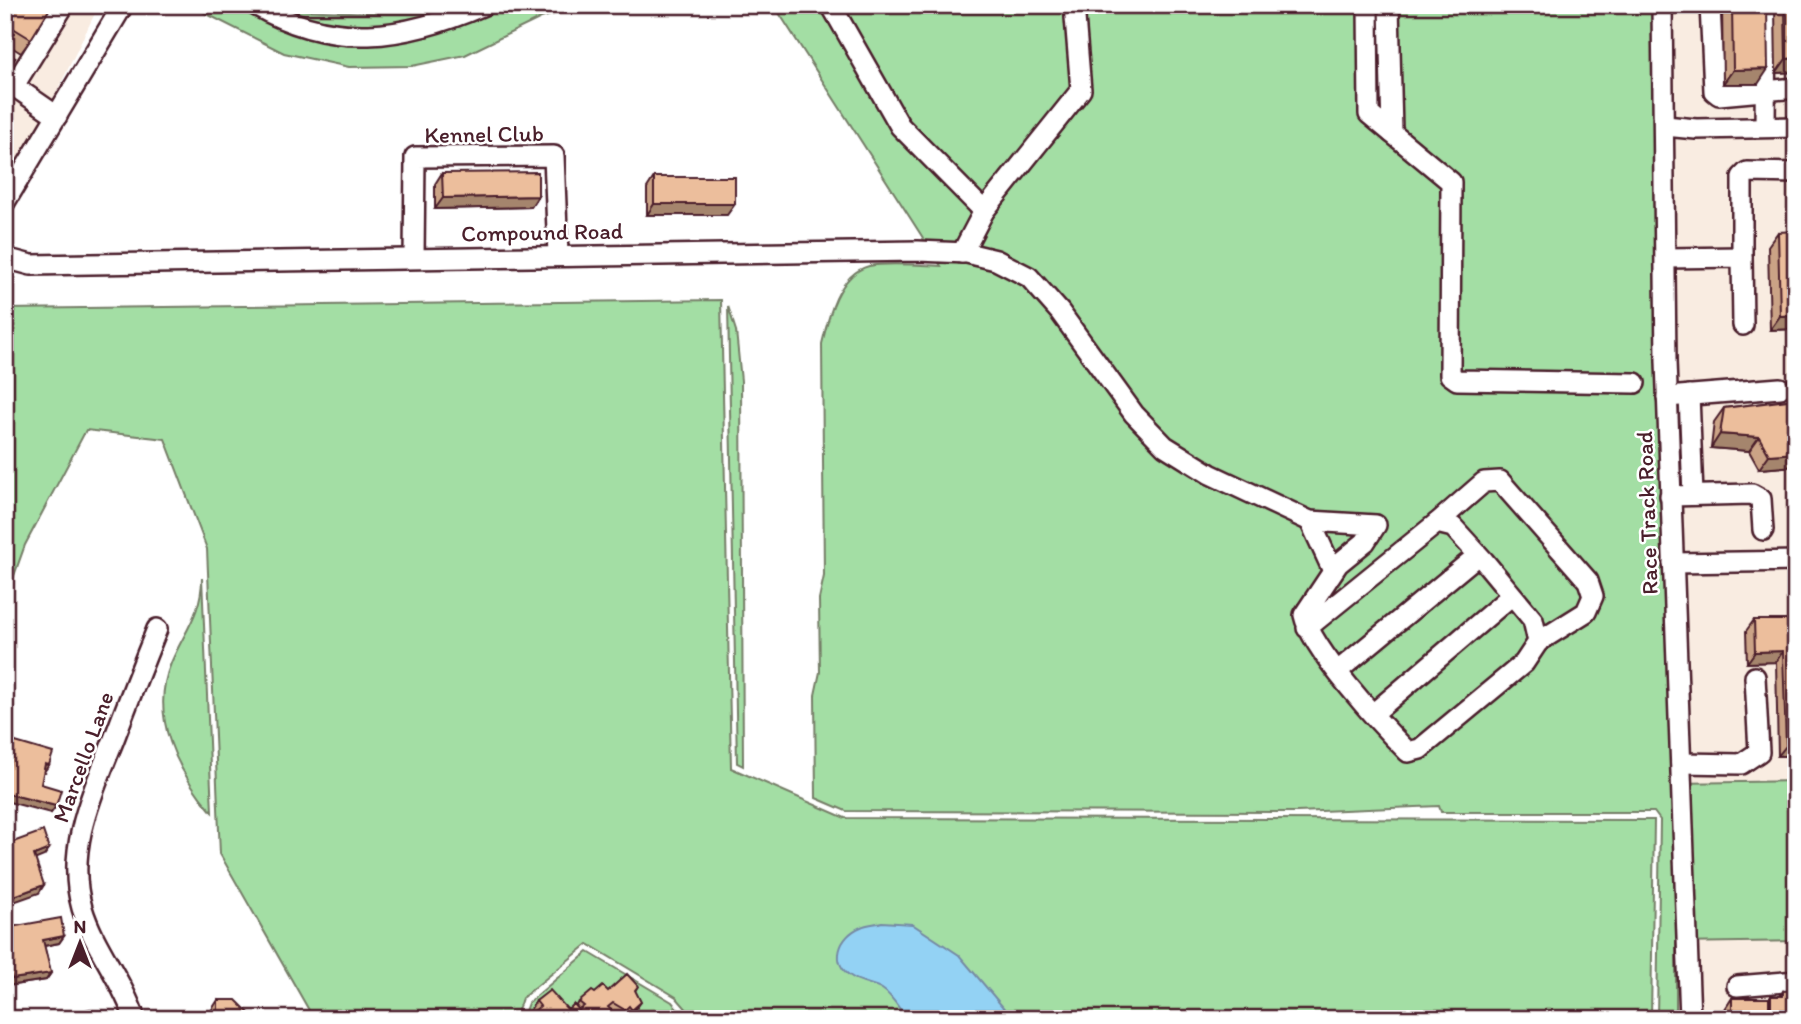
<svg xmlns="http://www.w3.org/2000/svg" width="1801" height="1024" font-family="Itim,sans-serif">
<rect width="100%" height="100%" fill="#fff"/>
<filter id="ink" filterUnits="userSpaceOnUse"><feTurbulence type="fractalNoise" baseFrequency=".0143" numOctaves="2"/><feDisplacementMap in="SourceGraphic" scale="14" xChannelSelector="R" yChannelSelector="G"/><feConvolveMatrix kernelMatrix="1 2 1 2 8 2 1 2 1" color-interpolation-filters="sRGB"/></filter>
<g filter="url(#ink)">
<g fill="#f9ece1">
<polygon points="5,5 99,5 34,139 5,187"/>
<polygon points="1663,5 1796,5 1796,781 1676,783"/>
<polygon points="1796,941 1796,1019 1676,1019 1676,943"/>
</g>
<g fill="#a3dea4" stroke="#767e68" stroke-width="2">
<polygon points="189,5 290,5 298,10 374,13 421,5 678,5 581,6 541,18 465,55 412,66 349,67 284,53"/>
<path d="M774,5H1663L1677,783L1796,781V941L1676,943V1019H1657L1660,820L1654,812H1441L1439,806L1297,812L846,811L816,798L815,695L820,672L819,599L824,576L822,344C828,318 838,274 869,266C886,262 923,265 941,266Z"/>
<polygon points="721,300 731,768 845,818 1654,820 1651,1019 695,1019 676,997 588,944 522,998 515,1019 314,1019 220,854 207,549 165,439 86,430 25,545 5,601 5,309"/>
<polygon points="728,306 736,331 741,381 743,766 737,763"/>
<path d="M202,578L212,812C177,771 149,716 171,663C184,632 202,613 202,578Z"/>
<polygon points="588,952 672,1002 686,1019 522,1019 528,1003"/>
</g>
<path fill="#93d2f4" stroke="#768aa4" stroke-width="2" d="M882,922L912,924L959,955L1013,1019H907C900,1010 892,995 882,989C874,984 861,983 852,977C829,963 839,936 861,927C867,924 876,924 882,922Z"/>
<g fill="none" stroke-linecap="round" stroke-linejoin="round">
<defs>
<g id="minor">
<path d="M255,5C333,50 404,40 484,5"/>
<polyline points="831,5 900,126 984,211"/>
<polyline points="1368,5 1369,114 1451,182 1450,375 1457,380 1635,383"/>
<polyline points="1389,5 1392,133"/>
<polyline points="1662,5 1666,361 1690,1019"/>
<polyline points="1710,5 1714,91 1719,95 1796,88"/>
<polyline points="5,80 57,116"/>
<polyline points="15,84 64,5"/>
<polyline points="1665,126 1696,129 1796,127"/>
<polyline points="1765,127 1766,5"/>
<polyline points="5,202 123,5"/>
<polyline points="962,253 984,211 1081,90 1074,5"/>
<polyline points="1742,257 1742,177 1747,172 1796,173"/>
<path d="M5,258L31,265L91,264L918,251L967,253L996,260L1029,277L1060,312L1134,414L1165,446L1210,474L1310,521L1376,525L1365,542L1338,564L1304,615C1311,649 1381,725 1408,752L1420,749L1524,663L1538,642L1533,620L1484,561L1453,527L1437,523L1307,628"/>
<polyline points="414,258 415,157 554,156 558,255"/>
<polyline points="1666,258 1742,257 1743,325"/>
<polyline points="1689,395 1693,495"/>
<polyline points="1667,397 1780,388"/>
<polyline points="1670,496 1752,494 1761,499 1763,530"/>
<polyline points="1310,521 1333,571"/>
<polyline points="1437,523 1484,482 1500,481 1588,581 1593,596 1586,612 1538,642"/>
<polyline points="1673,563 1796,561"/>
<polyline points="1339,670 1478,555"/>
<polyline points="1374,713 1511,596"/>
<polyline points="1681,763 1741,764 1759,752 1755,677"/>
<polyline points="1737,986 1796,981"/>
<path d="M135,1019C122,979 94,948 82,908C65,849 93,792 114,739C128,702 142,666 157,629"/>
</g>
</defs>
<use href="#minor" stroke="#4a1f2b" stroke-width="24"/>
<use href="#minor" stroke="#fff" stroke-width="19"/>
</g>
<g fill="#cba386" stroke="#4a1f2b" stroke-width="2">
<polygon points="5,5 31,39 21,53 5,43"/>
<polygon points="1722,5 1767,5 1758,84 1723,84"/>
<polygon points="1776,5 1796,5 1796,72 1776,73 1775,7"/>
<polygon points="5,56 15,58 9,68 5,65"/>
<polygon points="442,173 538,196 531,207 435,209 435,184"/>
<polygon points="654,177 727,215 647,215 647,188"/>
<polygon points="1778,232 1796,329 1770,330 1768,246"/>
<polygon points="1796,399 1796,466 1759,469 1749,451 1711,448 1714,422 1724,408"/>
<polygon points="1754,620 1796,620 1796,756 1778,756 1776,662 1747,663 1746,631"/>
<polygon points="5,739 44,772 43,772 41,784 56,806 51,813 6,766"/>
<polygon points="5,928 64,936 59,943 44,946 51,973 46,980 7,986 5,977"/>
<polygon points="638,986 635,991 631,1016 629,1019 528,1019 526,1016 536,1001 568,1010 576,1007 579,1002 595,993"/>
<polygon points="1783,991 1796,1019 1725,1019 1725,1009 1732,998 1769,999 1771,996 1780,996"/>
<polygon points="218,1000 253,1017 267,1019 209,1019 209,1014"/>
</g>
<g fill="#a5856d" stroke="#4a1f2b" stroke-width="2">
<polygon points="1796,58 1796,72 1776,73 1786,59"/>
<polygon points="1768,69 1758,84 1723,84 1733,70"/>
<polygon points="538,196 531,207 435,209 443,198"/>
<polygon points="654,204 735,204 727,215 647,215"/>
<polygon points="1796,315 1796,329 1770,330 1780,316"/>
<polygon points="1720,434 1759,437 1749,451 1711,448"/>
<polygon points="1796,453 1796,466 1759,469 1769,455"/>
<polygon points="1783,651 1776,662 1747,663 1755,652"/>
<polygon points="1796,745 1796,756 1778,756 1786,746"/>
<polygon points="5,754 12,756 7,763 5,763"/>
<polygon points="45,764 49,765 44,772 39,771"/>
<polygon points="5,793 56,806 51,813 5,801"/>
<polygon points="49,849 44,856 29,862 34,855"/>
<polygon points="44,885 39,893 5,905 6,899"/>
<polygon points="64,936 59,943 38,947 43,940"/>
<polygon points="51,973 46,980 7,986 12,979"/>
<polygon points="641,1002 631,1016 629,1019 626,1019 632,1010"/>
</g>
<g fill="#ecbe9c" stroke="#4a1f2b" stroke-width="2">
<polygon points="5,5 52,5 31,39 5,23"/>
<polygon points="1732,5 1767,5 1768,69 1733,70"/>
<polygon points="1785,5 1796,5 1796,58 1786,59"/>
<polygon points="8,53 15,58 11,64 5,60 5,57"/>
<polygon points="538,172 538,196 443,198 442,173"/>
<rect x="654" y="177" width="81" height="27"/>
<polygon points="1796,231 1796,315 1780,316 1778,232"/>
<polygon points="1796,399 1796,453 1769,455 1759,437 1720,434 1724,408"/>
<polygon points="1754,620 1796,620 1796,745 1786,746 1783,651 1755,652"/>
<polygon points="5,739 53,753 49,765 45,764 41,784 61,790 56,806 5,793 5,766 9,767 12,756 5,754"/>
<polygon points="43,831 49,849 34,855 44,885 6,899 5,845"/>
<polygon points="61,918 64,936 43,940 51,973 12,979 9,964 5,961 5,928"/>
<polygon points="627,974 638,986 635,990 641,1002 632,1010 629,1006 625,1010 613,1003 608,1007 613,1012 606,1019 551,1019 549,1016 546,1019 539,1019 533,1012 540,1006 536,1001 550,990 568,1010 574,1004 579,1010 584,1006 579,1002 592,991 595,993 603,986 608,991"/>
<polygon points="1796,990 1796,1019 1771,1019 1771,996 1783,996 1783,991"/>
<rect x="1732" y="998" width="37" height="21"/>
<polygon points="218,1000 236,1000 253,1017 267,1019 211,1019 212,1014 218,1012"/>
<polygon points="90,1009 93,1019 73,1019 72,1013"/>
</g>
</g>
<g text-anchor="middle" dominant-baseline="central" stroke-width="5" stroke-linejoin="round" paint-order="stroke">
<g font-size="23" fill="#4a1f2b" stroke="#fff">
<text transform="translate(484 134) rotate(-1)">Kennel Club</text>
<text transform="translate(542 232) rotate(-1)">Compound Road</text>
<text transform="translate(1647 513) rotate(-92)">Race Track Road</text>
<text transform="translate(83 757) rotate(-70)">Marcello Lane</text>
</g>
</g>
<rect width="1801" height="1024" fill="none" stroke="#fff" stroke-width="28"/>
<rect x="14" y="14" width="1773" height="996" fill="none" stroke="#4a1f2b" stroke-width="2.5" filter="url(#ink)"/>
<g transform="translate(80 943)" stroke="#ffffff" stroke-width="5" paint-order="stroke">
<path d="M0-5L12 26L0 18L-12 26Z" fill="#4a1f2b"/>
<text y="-10" font-size="19" font-weight="bold" text-anchor="middle" fill="#4a1f2b">N</text>
</g>
</svg>
